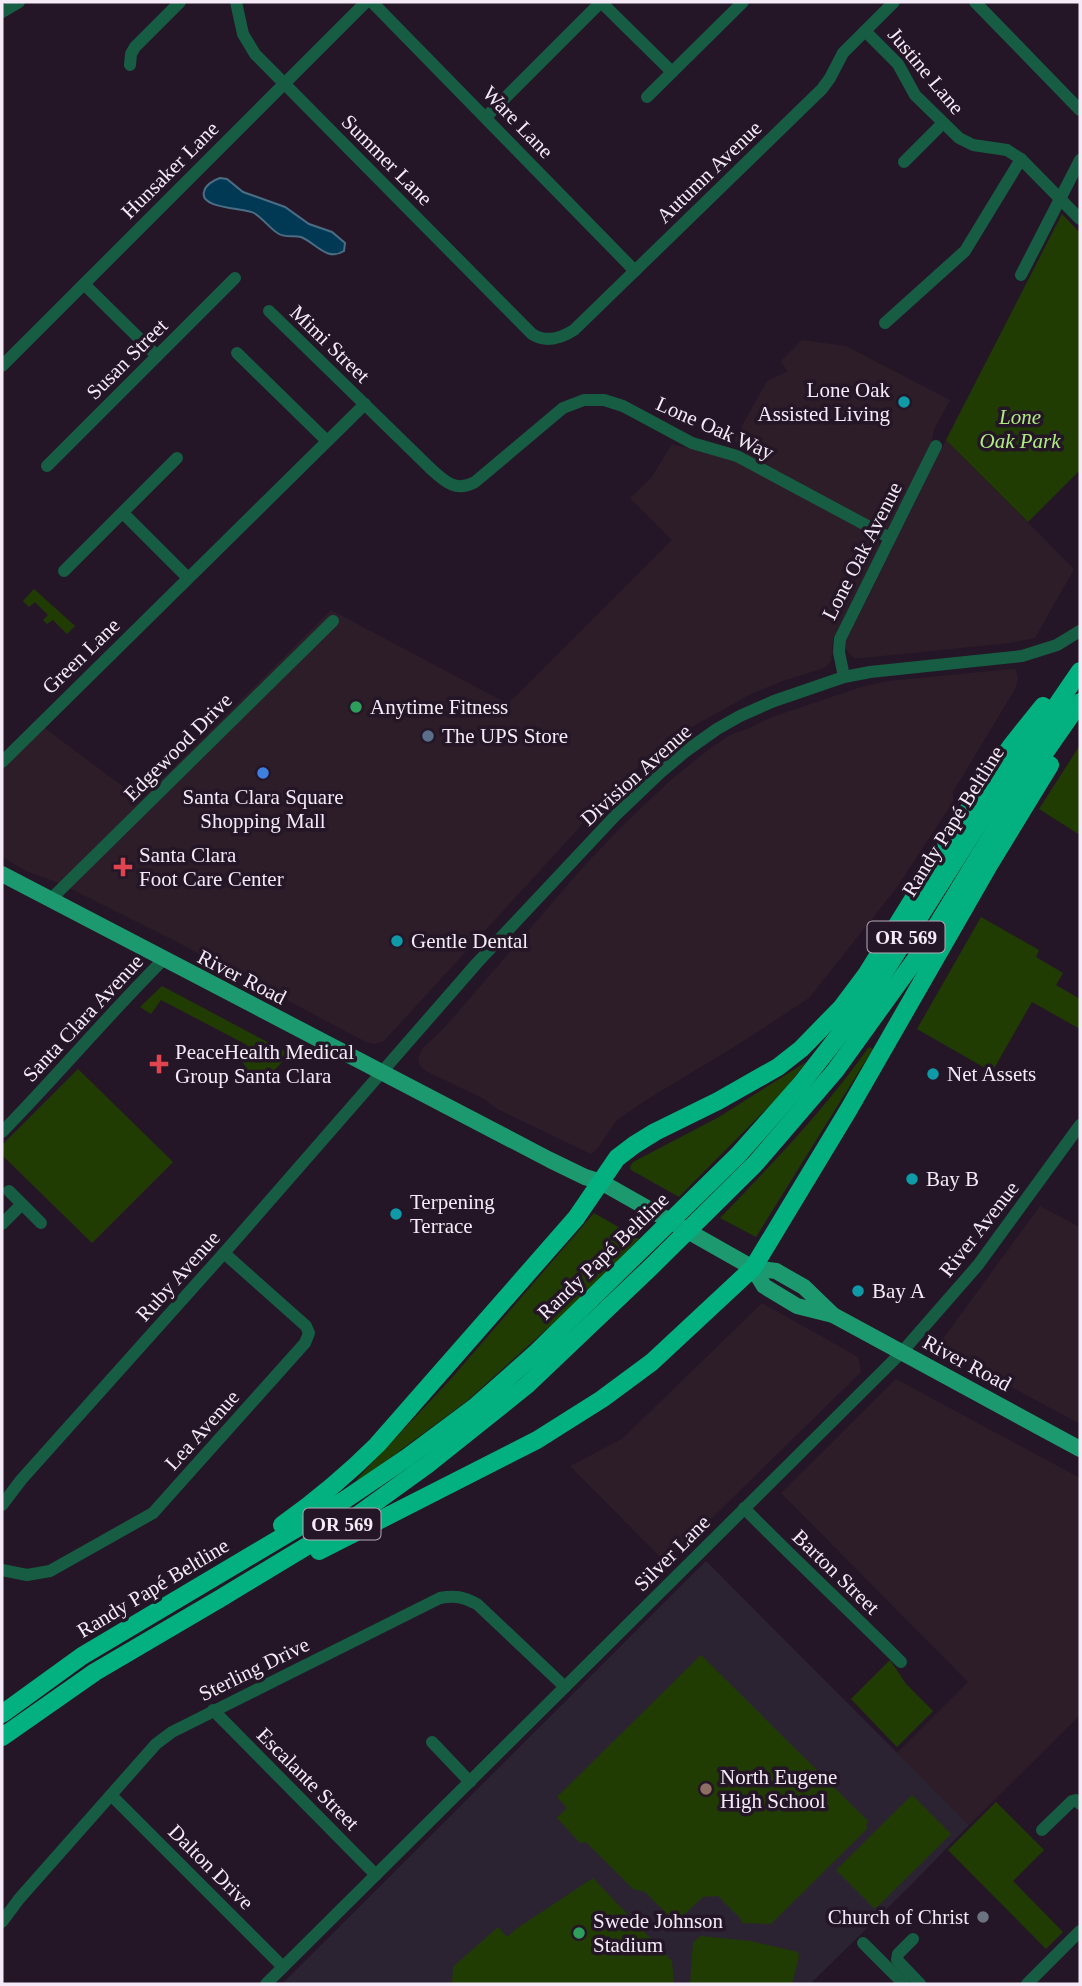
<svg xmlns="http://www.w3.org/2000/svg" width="1082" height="1986" font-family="Georgia,serif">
<rect width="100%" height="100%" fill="#241627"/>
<g fill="#2d1d28">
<polygon points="802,340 846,346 950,400 934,429 931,449 890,528 887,529 881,529 749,457 734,440 767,381 788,371 780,362"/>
<polygon points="946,440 1074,569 1035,638 1010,643 863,658 854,658 848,653 846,648 846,641"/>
<polygon points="672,444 707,453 725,455 876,535 879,540 879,546 833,639 831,661 826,667 815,671 783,681 751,694 688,729 682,729 668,737 588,818 384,1041 375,1044 366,1042 179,943 59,883 26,871 2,857 2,767 42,726 141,800 331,610 508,704 672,540 630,498 651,478"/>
<polygon points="1012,669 1016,670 1018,679 1015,689 953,792 953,802 895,890 809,998 739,1044 646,1100 616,1121 598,1148 591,1154 497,1109 484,1099 426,1071 420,1066 418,1058 422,1049 444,1028 584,866 624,824 673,778 708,750 730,735 749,728 772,717 861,687 888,681"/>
<polygon points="1040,1206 1080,1227 1080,1424 937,1347"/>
<polygon points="762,1303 858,1357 861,1372 666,1563 570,1466 622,1439"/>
<polygon points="896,1379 1080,1478 1080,1715 969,1825 897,1753 968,1682 781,1493"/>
</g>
<polygon fill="#2b2332" points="706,1561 969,1825 910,1886 810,1984 282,1984"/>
<g fill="#213c03">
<polygon points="1062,214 1080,233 1080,470 1028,522 946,440"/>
<polygon points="34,589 75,626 67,634 53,620 47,624 43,620 48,615 35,602 29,607 23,601"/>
<polygon points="1080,745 1080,835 1039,809"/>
<polygon points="981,917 1039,950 1036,957 1063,973 1056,985 1080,999 1080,1029 1032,1002 992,1072 917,1029"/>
<polygon points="162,986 290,1054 259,1086 241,1060 248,1048 247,1045 161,1000 151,1014 140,1007"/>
<path d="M869,1047L873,1049L756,1237L720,1218C772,1164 825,1109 869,1047Z"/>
<polygon points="806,1062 785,1090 679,1197 631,1170 630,1167 633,1162 719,1117"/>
<polygon points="78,1069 173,1162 92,1243 2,1155 2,1145"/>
<polygon points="594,1213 639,1239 567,1311 467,1401 359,1481 357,1479 450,1380"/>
<polygon points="701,1655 868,1821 866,1826 868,1828 771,1924 742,1923 742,1920 718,1896 703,1897 678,1920 672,1919 645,1892 633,1889 586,1842 580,1843 557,1818 567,1808 557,1797"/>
<polygon points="890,1660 906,1684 933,1711 897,1747 851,1699"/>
<polygon points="912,1795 951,1834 875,1909 836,1870"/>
<polygon points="996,1802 1044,1850 1013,1881 1063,1932 1046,1949 948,1850"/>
<polygon points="593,1878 672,1961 674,1984 452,1984 453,1967 498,1927 507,1937 516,1929"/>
<polygon points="701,1936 750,1941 798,1952 799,1957 792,1984 690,1984 693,1942"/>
</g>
<path fill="#013853" stroke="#4a6d84" stroke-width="2" d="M220,178L227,179L243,192L285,207L309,224L332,232L345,243L344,251C327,262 316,243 301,237C294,235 286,238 279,234C270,229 264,219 254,213C245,208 199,209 204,192C205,185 214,180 220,178Z"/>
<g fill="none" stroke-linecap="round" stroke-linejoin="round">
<g stroke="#175d43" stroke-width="12">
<path d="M236,2L243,34L255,54L532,334C546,343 560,339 574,330L822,89L830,78L843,53L894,2"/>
<polyline points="372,2 635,271"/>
<polyline points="601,2 672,72"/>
<polyline points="975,2 1080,110"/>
<polyline points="2,12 19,2"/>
<polyline points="865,31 898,64 915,95 959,138 973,145 1007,150 1021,159 1080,219"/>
<polyline points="130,65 131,54 135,47 180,2"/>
<polyline points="647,97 743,2"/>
<polyline points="486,117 601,2"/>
<polyline points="904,162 943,123"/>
<polyline points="1021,275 1080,160"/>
<polyline points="84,284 157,356"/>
<path d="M269,311L430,468C444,481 456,493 475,482L563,408L584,400H604L623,406L692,443L737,456L890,538"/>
<polyline points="885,323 965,251 1021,159"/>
<polyline points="237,353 327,441"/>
<polyline points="2,366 366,2"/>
<polyline points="47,466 235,278"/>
<polyline points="123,513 188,578"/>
<polyline points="64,571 177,458"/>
<polyline points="844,677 839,652 840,639 936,446"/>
<polyline points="2,762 365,404"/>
<polyline points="50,900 333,621"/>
<path d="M2,1132C57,1076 107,1016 163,960"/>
<polyline points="9,1191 22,1204"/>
<polyline points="2,1224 22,1204 41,1223"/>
<polyline points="2,1505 21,1480 224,1253 477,963 615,816 660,773 686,751 717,729 740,716 774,701 844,677 870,672 1022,656 1057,645 1080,631"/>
<path d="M744,1508C796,1561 849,1610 901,1662"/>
<polyline points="2,1570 27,1575 50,1571 153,1513 305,1343 309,1333 306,1326 224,1253"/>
<polyline points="213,1710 376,1875"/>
<polyline points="432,1742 470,1782"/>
<polyline points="111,1795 283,1967"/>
<polyline points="1042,1830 1072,1801 1076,1800 1080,1804"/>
<path d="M2,1922L19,1899L156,1744L172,1732L440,1598C455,1595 463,1597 477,1604L565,1687"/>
<polyline points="913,1939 898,1954 897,1960 920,1984"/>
<polyline points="863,1943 904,1984"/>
<polyline points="266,1984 902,1352 978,1265 1080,1125"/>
<polyline points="1027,1984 1080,1931"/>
</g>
<g stroke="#1d996f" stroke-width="16">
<polyline points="2,874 550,1160 585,1177 601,1182 753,1268 776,1271 804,1287 833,1315"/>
<polyline points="753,1268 764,1286 797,1306 833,1315 1080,1449"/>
</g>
<g stroke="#02b17f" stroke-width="18">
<path d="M282,1525C317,1500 347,1475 377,1445L576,1218L617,1158L634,1145L655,1132L718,1101L778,1067L801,1049L842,1007L866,975L974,801L1011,746L1043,706"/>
<polyline points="319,1551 537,1440 602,1399 652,1362 753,1268 849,1109 989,865 1050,765"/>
<polyline points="2,1714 82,1656 346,1499 408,1457 475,1407 537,1352 738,1155 801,1084 858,1011 882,976 1011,772 1080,671"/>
<polyline points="2,1737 95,1672 221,1598 355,1517 427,1465 527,1385 650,1268 755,1164 835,1071 920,953 1025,781 1080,702"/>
</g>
</g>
<g fill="#0f9aa8" stroke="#241627" stroke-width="2.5">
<circle cx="904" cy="402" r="7"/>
<circle cx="397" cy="941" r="7"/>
<circle cx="933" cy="1074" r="7"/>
<circle cx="912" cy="1179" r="7"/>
<circle cx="396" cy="1214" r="7"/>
<circle cx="858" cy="1291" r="7"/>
</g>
<g fill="#2e9e5b" stroke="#241627" stroke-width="2.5">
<circle cx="356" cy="707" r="7"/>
<circle cx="579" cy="1933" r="7"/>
</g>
<circle fill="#5c6f8a" stroke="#241627" stroke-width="2.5" cx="428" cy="736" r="7"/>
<circle fill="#3f7fe0" stroke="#241627" stroke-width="2.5" cx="263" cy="773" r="7"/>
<g fill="#e0444e" stroke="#241627" stroke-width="2.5">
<path d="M119.5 856.5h7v7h7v7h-7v7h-7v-7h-7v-7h7z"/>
<path d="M155.5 1053.5h7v7h7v7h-7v7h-7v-7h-7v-7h7z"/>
</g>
<circle fill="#8d6e63" stroke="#241627" stroke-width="2.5" cx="706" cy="1789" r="7"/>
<circle fill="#6b7280" stroke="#241627" stroke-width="2.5" cx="983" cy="1917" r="7"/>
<g text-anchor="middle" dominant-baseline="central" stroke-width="7" stroke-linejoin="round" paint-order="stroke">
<g fill="#241627" stroke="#b6aab9" stroke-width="2">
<rect x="867.5" y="921.5" width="77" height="31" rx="5"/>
<rect x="303.5" y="1508.5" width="77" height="31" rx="5"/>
</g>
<g font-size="19" font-weight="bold" fill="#f5eaf7">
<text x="906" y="937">OR 569</text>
<text x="342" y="1524">OR 569</text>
</g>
<g font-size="21" fill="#f5eaf7" stroke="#241627">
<text transform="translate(926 71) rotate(50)">Justine Lane</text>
<text transform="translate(518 122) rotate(46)">Ware Lane</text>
<text transform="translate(387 160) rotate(45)">Summer Lane</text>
<text transform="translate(170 170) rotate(-45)">Hunsaker Lane</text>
<text transform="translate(709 172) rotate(-44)">Autumn Avenue</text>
<text transform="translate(330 344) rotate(44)">Mimi Street</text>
<text transform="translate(127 359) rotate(-45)">Susan Street</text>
<text transform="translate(715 428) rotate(24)">Lone Oak Way</text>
<text transform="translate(862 551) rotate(-63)">Lone Oak Avenue</text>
<text transform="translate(81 656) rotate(-44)">Green Lane</text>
<text transform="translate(178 747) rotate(-45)">Edgewood Drive</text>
<text transform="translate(636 775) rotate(-42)">Division Avenue</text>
<text transform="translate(953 821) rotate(-58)">Randy Papé Beltline</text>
<text transform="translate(242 977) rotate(27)">River Road</text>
<text transform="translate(83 1018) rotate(-47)">Santa Clara Avenue</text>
<text transform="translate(979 1229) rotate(-52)">River Avenue</text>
<text transform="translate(603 1256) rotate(-44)">Randy Papé Beltline</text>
<text transform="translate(178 1276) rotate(-48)">Ruby Avenue</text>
<text transform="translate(967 1363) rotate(28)">River Road</text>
<text transform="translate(202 1430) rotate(-48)">Lea Avenue</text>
<text transform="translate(672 1553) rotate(-45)">Silver Lane</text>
<text transform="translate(836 1572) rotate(44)">Barton Street</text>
<text transform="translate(153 1588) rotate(-31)">Randy Papé Beltline</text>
<text transform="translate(254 1669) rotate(-26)">Sterling Drive</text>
<text transform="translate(308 1779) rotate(45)">Escalante Street</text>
<text transform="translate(211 1867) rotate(45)">Dalton Drive</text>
</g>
<g font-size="21" fill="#f5eaf7" stroke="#241627" text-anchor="start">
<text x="890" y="390" text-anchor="end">Lone Oak<tspan x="890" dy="24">Assisted Living</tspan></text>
<text x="370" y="707">Anytime Fitness</text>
<text x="442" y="736">The UPS Store</text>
<text x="263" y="797" text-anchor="middle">Santa Clara Square<tspan x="263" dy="24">Shopping Mall</tspan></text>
<text x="139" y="855">Santa Clara<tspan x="139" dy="24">Foot Care Center</tspan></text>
<text x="411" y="941">Gentle Dental</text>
<text x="175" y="1052">PeaceHealth Medical<tspan x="175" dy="24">Group Santa Clara</tspan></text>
<text x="947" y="1074">Net Assets</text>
<text x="926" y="1179">Bay B</text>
<text x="410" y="1202">Terpening<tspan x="410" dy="24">Terrace</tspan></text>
<text x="872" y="1291">Bay A</text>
<text x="720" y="1777">North Eugene<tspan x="720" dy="24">High School</tspan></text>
<text x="969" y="1917" text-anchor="end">Church of Christ</text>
<text x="593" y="1921">Swede Johnson<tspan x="593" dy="24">Stadium</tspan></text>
</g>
<g font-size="21" font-style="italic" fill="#b0eb82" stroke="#241627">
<text x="1020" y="417">Lone<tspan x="1020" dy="24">Oak Park</tspan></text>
</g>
</g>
<rect width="1082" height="1986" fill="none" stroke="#f5eaf7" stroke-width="7"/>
</svg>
